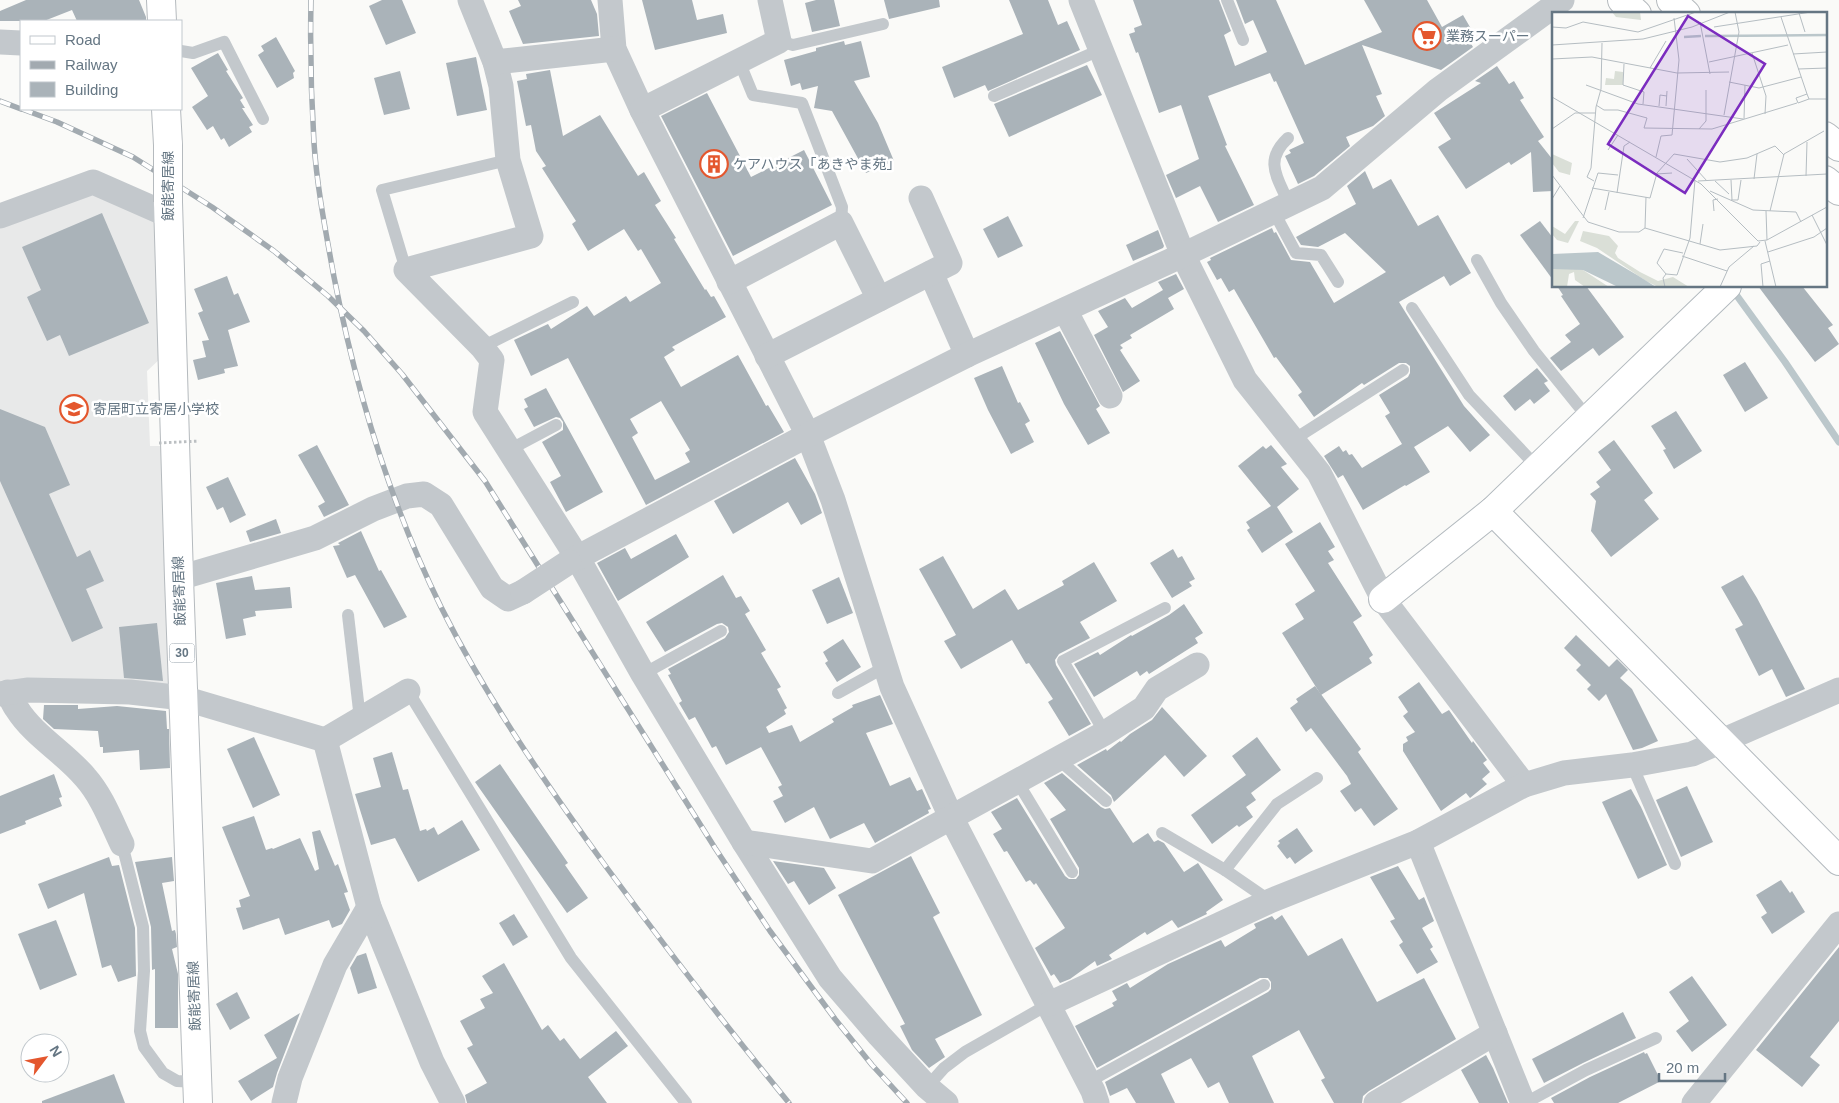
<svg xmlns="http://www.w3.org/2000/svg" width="1839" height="1103" font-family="Helvetica,'Noto Sans JP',sans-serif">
<rect width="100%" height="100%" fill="#fafaf8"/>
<polygon fill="#e8e9e9" points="93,189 153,218 159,230 162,357 147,371 150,446 163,446 168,688 0,682 0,223"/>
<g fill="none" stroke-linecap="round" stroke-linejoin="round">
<polyline stroke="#bbc7cb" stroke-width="7" points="1732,289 1785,362 1839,442"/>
</g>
<g fill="#aab3b9" fill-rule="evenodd">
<polygon points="26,0 139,0 146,17 146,21 77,21 72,10 44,21 0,21 0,11"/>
<polygon points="382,0 402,0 416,33 386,45 369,6"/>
<polygon points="518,0 591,0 597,14 599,36 523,44 509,11 521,6"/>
<polygon points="642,0 692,0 697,20 723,14 727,33 655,50"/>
<polygon points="816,0 834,0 840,26 812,32 805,3"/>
<polygon points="884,0 939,0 940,7 889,19"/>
<polygon points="1009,0 1048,0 1058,25 1067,21 1080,50 988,91 985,85 954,98 942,67 1023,34"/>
<polygon points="1133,0 1219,0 1231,31 1224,35 1235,66 1267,52 1253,20 1245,24 1236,0 1276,0 1305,65 1382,32 1364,0 1427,0 1442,27 1463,15 1474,34 1467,37 1473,47 1441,70 1362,45 1382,94 1376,96 1385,116 1373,126 1346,137 1350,146 1314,176 1298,184 1285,156 1291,153 1289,150 1304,143 1276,81 1274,82 1270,73 1208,96 1227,145 1225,146 1254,205 1218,222 1200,186 1176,198 1166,175 1199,159 1181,105 1159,113 1138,52 1136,53 1129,34 1135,32 1134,28 1142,25"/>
<polygon points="276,37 295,71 293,73 294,78 277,88 258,55 264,51 261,46"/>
<polygon points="844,41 845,45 861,41 870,77 854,81 878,123 894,161 866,173 832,111 814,108 818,86 802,90 800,83 791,86 784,60 816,51 816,48"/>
<polygon points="218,53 228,70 226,71 243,98 240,100 245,108 242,108 253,125 249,127 252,132 229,147 224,138 221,140 213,126 207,130 192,107 208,96 191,68"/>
<polygon points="476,57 487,110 457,116 446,63"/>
<polygon points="1087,65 1102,95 1009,137 994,104"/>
<polygon points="1497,66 1509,84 1514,81 1524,98 1520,100 1544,137 1538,141 1553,160 1553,191 1533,192 1531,152 1511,165 1509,162 1466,189 1438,147 1451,139 1434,113 1481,83 1475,81"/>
<path d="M550,70L563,136L600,115L638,176L644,172L661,201L655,205L676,238L674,239L705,290L706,289L711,297L714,296L726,317L672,347L675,350L664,357L681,387L738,355L766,406L768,405L784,432L646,505L568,358L531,376L514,340L548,324L551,329L587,306L594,316L626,296L630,302L661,283L641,249L638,251L624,229L588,251L572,224L576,221L542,168L546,166L536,151L531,125L526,126L517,81L527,79L526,74ZM661,401L690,450L685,453L690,462L655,480L632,437L638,433L630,419Z"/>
<polygon points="400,71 410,109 384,115 374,78"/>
<polygon points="707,93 751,177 804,150 832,205 733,256 661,116"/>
<polygon points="1365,171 1373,189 1391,179 1418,226 1438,215 1471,273 1450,286 1444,276 1399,302 1464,406 1490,435 1470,452 1448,426 1414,447 1430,472 1406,486 1405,485 1363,510 1343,475 1338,478 1324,456 1339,446 1343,452 1346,450 1349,455 1352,454 1362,468 1402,444 1385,416 1390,413 1379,395 1408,377 1410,373 1410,366 1406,363 1399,363 1364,385 1362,383 1314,417 1298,395 1302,392 1276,357 1274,358 1234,289 1229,292 1221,278 1217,280 1207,262 1211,260 1210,258 1272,228 1274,233 1276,232 1291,260 1310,262 1334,303 1386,272 1345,233 1318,247 1301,245 1296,237 1356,204 1347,186"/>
<polygon points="102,213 149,323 69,356 60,335 47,341 27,297 41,290 22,247"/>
<polygon points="1008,216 1023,246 998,258 983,229"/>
<polygon points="1540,221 1553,238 1553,280 1520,235"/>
<polygon points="1158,230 1164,246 1163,248 1133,261 1126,245"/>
<polygon points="1176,274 1184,289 1168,298 1174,309 1130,335 1132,338 1120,345 1123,348 1120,350 1140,381 1123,392 1094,335 1108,327 1098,311 1125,298 1132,308 1163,290 1158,282"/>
<polygon points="227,276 234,295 238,293 250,322 228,330 238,366 224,369 225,373 198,380 193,360 206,357 202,341 209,340 198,313 203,311 194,289"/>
<polygon points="1557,286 1586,286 1624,337 1599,356 1593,348 1561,371 1550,358 1571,342 1565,335 1580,324 1561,296 1563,295"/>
<polygon points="1758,286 1802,286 1833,325 1828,328 1839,344 1815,362"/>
<polygon points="1060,331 1100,406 1096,409 1110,433 1088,445 1064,404 1035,343"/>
<polygon points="1745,362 1768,398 1745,412 1723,375"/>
<polygon points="1002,366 1018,403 1020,402 1030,421 1025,424 1034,442 1011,454 988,410 974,378"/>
<polygon points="1537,368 1548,381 1544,383 1550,391 1534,404 1530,399 1515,411 1503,396"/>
<polygon points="546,388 603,492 566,512 550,482 561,476 542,442 563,430 563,422 560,418 556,417 534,427 524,409 528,407 524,399"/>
<polygon points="0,409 45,427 70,485 49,494 77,557 90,550 104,581 86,589 103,628 72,642 0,481"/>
<polygon points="1676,411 1702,451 1674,469 1663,450 1666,449 1651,426"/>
<polygon points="1614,440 1653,493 1644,500 1659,519 1611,557 1591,531 1596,501 1590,494 1600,487 1596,482 1611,470 1598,452"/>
<polygon points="317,445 349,505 324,517 318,506 325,502 298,455"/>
<polygon points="1271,445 1287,464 1281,467 1299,489 1277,507 1293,532 1262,553 1247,530 1250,528 1246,522 1271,506 1238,466 1263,446 1266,449"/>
<polygon points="795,458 815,494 822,513 801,525 788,502 733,534 714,501"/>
<polygon points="228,477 246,515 230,523 223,507 217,510 206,487"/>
<polygon points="276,519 281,533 250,542 246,531"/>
<polygon points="1320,522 1335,547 1328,551 1334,560 1328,563 1362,616 1353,622 1373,655 1369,658 1372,663 1321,695 1282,633 1304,619 1295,604 1315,591 1285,544"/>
<polygon points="361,531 379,571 381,570 407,617 384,628 355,575 347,578 333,546 340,545 338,543"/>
<polygon points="676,534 689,557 618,601 597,563 625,548 631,559"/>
<polygon points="1173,549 1178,558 1182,556 1195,579 1189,582 1192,586 1172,598 1150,563"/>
<polygon points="943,556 973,609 1005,589 1018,610 1064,585 1062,581 1094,562 1117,601 1080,622 1090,638 1059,654 1055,660 1056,665 1091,724 1069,736 1048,702 1053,699 1029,663 1026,664 1012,640 961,669 944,641 956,635 919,569"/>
<polygon points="723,575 736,598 741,596 750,611 745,614 766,650 761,653 781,687 777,689 787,708 784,710 786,714 766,727 769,733 792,725 800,742 834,722 832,719 853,707 852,705 880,695 893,724 866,733 890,786 910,777 917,791 922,789 931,809 928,810 929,813 875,843 864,823 830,839 814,807 785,823 773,801 783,796 778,787 782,785 761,747 726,765 716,746 712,748 695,717 689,720 679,703 682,701 668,675 671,674 668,669 725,638 729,632 728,627 722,623 717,624 665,652 646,622"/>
<polygon points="1743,575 1757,598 1805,689 1786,697 1772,669 1759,676 1735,629 1743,625 1721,587"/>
<polygon points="252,576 255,590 290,587 292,608 255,611 256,616 243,619 246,635 226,639 216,583"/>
<polygon points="839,577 853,613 827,624 812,590"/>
<polygon points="1184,604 1203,633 1195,638 1198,643 1149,674 1147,671 1140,676 1137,671 1094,697 1074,664 1098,652 1100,655 1131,635 1132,636 1169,615"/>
<polygon points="157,623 163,681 124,678 119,627"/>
<polygon points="1576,635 1609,667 1617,659 1628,670 1620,678 1632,689 1658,741 1642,748 1633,750 1606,694 1599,701 1587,689 1591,685 1576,670 1581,665 1564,648"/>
<polygon points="843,639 861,667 837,682 825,663 828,661 823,652"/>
<polygon points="1419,682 1442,714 1449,710 1472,743 1473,741 1487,760 1483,763 1490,772 1482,779 1487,784 1470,798 1466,793 1441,811 1403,751 1403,744 1408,741 1406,737 1415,732 1403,716 1408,712 1398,697"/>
<polygon points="1315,686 1361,749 1358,752 1398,809 1374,826 1361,808 1355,812 1340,791 1351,784 1347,776 1311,728 1306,732 1290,708 1298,702 1296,699"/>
<polygon points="44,705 78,705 78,709 117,706 166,711 167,729 169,729 170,768 140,770 139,750 103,753 103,747 100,747 98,731 54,729 43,719"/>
<polygon points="1162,707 1207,756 1184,777 1165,755 1114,802 1111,795 1077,765 1106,749 1107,751 1120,741 1121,742 1130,734 1152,720"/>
<polygon points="254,737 280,795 253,808 227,749"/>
<polygon points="1257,737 1281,770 1251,793 1256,800 1246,807 1253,817 1239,827 1237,825 1212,844 1191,815 1246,775 1232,756"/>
<polygon points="392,752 403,790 408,789 420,831 426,829 427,831 434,827 438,835 462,820 480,850 418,882 395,838 371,845 355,794 381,787 373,758"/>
<polygon points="500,764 568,863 565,865 588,898 567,913 475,782"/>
<polygon points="1062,773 1101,807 1105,809 1110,808 1133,843 1148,833 1154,842 1158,840 1164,843 1184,872 1198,863 1223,900 1206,912 1207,914 1178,928 1172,920 1147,935 1145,932 1109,955 1112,959 1097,966 1095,961 1070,979 1060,983 1054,974 1051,976 1035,948 1065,928 1036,883 1034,885 1030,880 1026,882 1007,851 1004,852 993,834 1002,829 991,812 1017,798 1065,876 1069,879 1076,879 1079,875 1079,868 1050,819 1066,810 1044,783"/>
<polygon points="54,774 62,797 59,798 62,806 25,821 26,824 0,834 0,796"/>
<polygon points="1687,786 1713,842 1681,857 1656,800"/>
<polygon points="1631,789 1641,807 1667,865 1638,879 1602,802"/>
<polygon points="254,816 266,850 272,848 273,849 300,838 315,871 319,869 312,832 320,830 335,866 338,864 348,892 344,893 350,910 342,924 332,928 329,920 285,935 279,918 243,930 236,908 241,907 239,900 250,896 222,827"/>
<polygon points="1297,828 1313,851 1295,864 1290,857 1287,859 1277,846 1280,843 1278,841"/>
<polygon points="911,856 940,913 933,917 982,1015 935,1039 945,1057 929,1068 912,1050 900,1026 905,1024 838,895"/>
<polygon points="109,857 112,866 119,865 135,928 136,976 118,982 111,965 102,968 84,893 48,909 38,884"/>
<polygon points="172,857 174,881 162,883 172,931 175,930 176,934 177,947 172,949 178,974 178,1028 155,1028 155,969 152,970 151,927 135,862"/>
<polygon points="773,861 824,868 836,888 809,905 794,881 788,884"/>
<polygon points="1398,866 1419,900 1424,897 1434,921 1422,928 1433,947 1430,949 1438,962 1417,974 1399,945 1403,942 1390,921 1395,919 1370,877"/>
<polygon points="1781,880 1790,893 1792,891 1805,912 1772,934 1761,917 1767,913 1756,895"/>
<polygon points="514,914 528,937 513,946 499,923"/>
<polygon points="1282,915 1308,956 1342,938 1377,1002 1424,978 1456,1039 1369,1091 1363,1096 1362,1103 1334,1103 1321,1080 1325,1078 1299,1030 1252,1056 1274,1103 1229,1103 1219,1082 1208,1088 1191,1058 1161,1074 1175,1103 1136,1103 1127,1088 1110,1096 1105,1082 1268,992 1271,989 1271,982 1268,978 1260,978 1097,1068 1075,1026 1114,1006 1112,1003 1117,1000 1112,991 1127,983 1130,988 1168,964 1221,940 1225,947 1256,928 1254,924 1272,916 1275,920"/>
<polygon points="56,920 77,975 40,990 18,934"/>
<polygon points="1839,947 1839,1021 1810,1057 1820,1065 1802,1087 1756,1050"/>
<polygon points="366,953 377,988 358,994 350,968 357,956"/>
<polygon points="504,963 542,1030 548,1025 560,1041 564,1038 580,1059 616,1031 628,1046 588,1077 607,1103 467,1103 465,1095 487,1083 467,1048 473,1045 460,1021 485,1008 480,999 493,993 482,976"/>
<polygon points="1692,976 1727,1025 1692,1052 1676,1031 1689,1021 1669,992"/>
<polygon points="237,992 250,1018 230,1030 216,1004"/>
<polygon points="1623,1012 1636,1038 1583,1063 1544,1083 1532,1059"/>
<polygon points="300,1013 277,1073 273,1087 251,1101 238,1081 277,1058 264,1035"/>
<polygon points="1644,1052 1645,1054 1647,1053 1661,1081 1618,1103 1554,1103 1551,1098 1590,1077"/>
<polygon points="1486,1055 1493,1068 1508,1103 1479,1103 1461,1070"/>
<polygon points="114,1074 125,1103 42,1103 42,1101"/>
</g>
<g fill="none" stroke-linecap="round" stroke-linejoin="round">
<defs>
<g id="secondary">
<polyline points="1493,511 1839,861"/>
<polyline points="1383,599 1493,511 1727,286"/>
</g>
<g id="primary">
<polyline points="161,0 162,21"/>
<polyline points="166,109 168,145"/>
<polyline points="168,202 179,578 198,1103"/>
</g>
<g id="highway">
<polyline points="1622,0 1637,14"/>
<polyline points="1671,0 1686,14"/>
<polyline points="1825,136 1839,147"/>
<polyline points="1825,180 1839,191"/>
</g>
</defs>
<use href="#secondary" stroke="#b3babf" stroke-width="30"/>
<use href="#primary" stroke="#b5babe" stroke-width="30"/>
<use href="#highway" stroke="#b4b9bd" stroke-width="30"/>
<g stroke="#c3c8cc" stroke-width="12">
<polyline points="1227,0 1243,40"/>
<polyline points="779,41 793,45 883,24"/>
<polyline points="181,51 193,53 224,42 263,119"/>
<polyline points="739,61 753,95 802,103 842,207 841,223"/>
<polyline points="994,96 1100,50"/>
<path d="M1288,138C1263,161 1278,178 1289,204"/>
<polyline points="1274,212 1296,253 1321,255 1338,282"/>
<polyline points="1477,260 1501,303 1534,351 1589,419"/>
<polyline points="406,270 382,190 508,160"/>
<polyline points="1412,308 1469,395 1538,468"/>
<polyline points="482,347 573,302"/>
<polyline points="1293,440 1403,370"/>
<polyline points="509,450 556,425"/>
<polyline points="348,615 360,719"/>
<polyline points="643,674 721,631"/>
<polyline points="408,691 571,958 686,1103"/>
<polyline points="838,693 885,667"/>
<polyline points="1105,733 1063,661 1165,608"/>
<polyline points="1058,759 1106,801"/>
<polyline points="1632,765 1675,864"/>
<polyline points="1017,781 1072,872"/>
<polyline points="1162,833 1225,870"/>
<polyline points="122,844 143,927 144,971 140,1031 144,1047 163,1073 177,1081 197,1082"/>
<polyline points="1270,901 1225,870 1277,804 1317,778"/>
<polyline points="1088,1082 1264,985"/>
<polyline points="927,1087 944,1068 965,1052 1049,1004"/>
<polyline points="1525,1103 1586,1070 1656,1038"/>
</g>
<g stroke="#c3c8cc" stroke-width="25">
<polyline points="470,0 495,62 501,86 508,160 531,236 406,270 482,347 492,360 485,412 577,557 643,674 744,842 830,978 879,1035 927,1087 946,1103"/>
<polyline points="610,0 614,49 642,110 808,435 833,500 892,687 951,817 1093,1091 1097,1103"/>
<polyline points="1081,0 1183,255 1245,380 1319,473 1383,599 1524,785"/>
<polyline points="0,42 21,43"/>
<polyline points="495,62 614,49"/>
<polyline points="642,110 779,41 770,0"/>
<polyline points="0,216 93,182 168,215"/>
<polyline points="931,273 967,355"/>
<polyline points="729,282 841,223 879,299"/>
<polyline points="1065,310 1110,396"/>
<polyline points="767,356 950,263 921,198"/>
<polyline points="569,562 808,435 967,355 1183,255 1322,188 1438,90 1562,0"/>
<polyline points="179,578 315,538 373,509 407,496 424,494 441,505 492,588 508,599 523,592"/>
<path d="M8,692C11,698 13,704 17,709C34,736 65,753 85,777C102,796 111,821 122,844"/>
<polyline points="0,694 27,690 130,692 183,698 325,740 369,907 432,1062 453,1103"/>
<polyline points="325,740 408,691"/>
<polyline points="744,842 872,861 1105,733 1144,708 1157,689 1197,665"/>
<polyline points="1418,842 1523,1103"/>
<polyline points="1049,1004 1270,901 1418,842 1524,785 1564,773 1632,765 1692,754 1839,690"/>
<polyline points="284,1103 290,1078 335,965 369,907"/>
<polyline points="1376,1103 1495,1033"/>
<polyline points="1694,1103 1839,924"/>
</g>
<use href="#secondary" stroke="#fff" stroke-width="28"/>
<use href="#primary" stroke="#fff" stroke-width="28"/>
<use href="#highway" stroke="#fff" stroke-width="28"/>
<defs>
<g id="rail">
<path d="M311,0C310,47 311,95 314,143C317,188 326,233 334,277C356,390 390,503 441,607C487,699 546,784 607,868C666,948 726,1026 789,1103"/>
<polyline points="0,101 21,109"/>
<polyline points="22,109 57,122 133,157 212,207 274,251 328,296 364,331 402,374 485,481 715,848 770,931 835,1019 872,1065 907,1103"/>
</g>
</defs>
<use href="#rail" stroke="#a2aab0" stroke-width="5.5"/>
<use href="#rail" stroke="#fff" stroke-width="4" stroke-dasharray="11" stroke-linecap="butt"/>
<defs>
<polyline id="primary-bridge" points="168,145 168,202"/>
</defs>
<use href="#primary-bridge" stroke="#b5babe" stroke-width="30" stroke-linecap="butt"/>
<polyline stroke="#bbbfc2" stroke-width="3" stroke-dasharray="2.5 2.5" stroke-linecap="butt" points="159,443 199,441"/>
<polyline stroke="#c3c8cc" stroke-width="25" points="523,592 569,562"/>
<use href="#primary-bridge" stroke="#fff" stroke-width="28"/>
</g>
<defs>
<symbol id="supermarket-ring" viewBox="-11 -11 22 22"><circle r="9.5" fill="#fff" stroke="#e4572e" stroke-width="1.5"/><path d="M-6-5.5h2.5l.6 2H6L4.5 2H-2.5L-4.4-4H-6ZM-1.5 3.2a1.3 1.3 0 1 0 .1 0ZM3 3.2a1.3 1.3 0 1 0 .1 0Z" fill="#e4572e"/></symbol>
<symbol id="building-ring" viewBox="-11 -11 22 22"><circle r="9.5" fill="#fff" stroke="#e4572e" stroke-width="1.5"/><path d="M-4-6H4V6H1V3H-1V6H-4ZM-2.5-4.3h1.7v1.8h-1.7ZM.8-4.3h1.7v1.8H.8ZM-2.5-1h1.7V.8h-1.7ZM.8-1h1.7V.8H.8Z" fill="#e4572e"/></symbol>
<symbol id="school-ring" viewBox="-11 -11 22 22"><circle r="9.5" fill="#fff" stroke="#e4572e" stroke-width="1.5"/><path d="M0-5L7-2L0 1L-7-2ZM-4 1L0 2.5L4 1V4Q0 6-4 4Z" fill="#e4572e"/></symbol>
</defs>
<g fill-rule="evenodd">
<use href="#supermarket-ring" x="1411" y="20" width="32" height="32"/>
<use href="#building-ring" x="698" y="148" width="32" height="32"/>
<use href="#school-ring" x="58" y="393" width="32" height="32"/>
</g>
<g text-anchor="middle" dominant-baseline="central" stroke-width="5" stroke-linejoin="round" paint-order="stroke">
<rect fill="#fff" stroke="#939fa8" stroke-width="1" x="169.5" y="643.5" width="25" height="19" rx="4"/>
<g font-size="12" font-weight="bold" fill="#657683">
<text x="182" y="653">30</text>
</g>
<g font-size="14" fill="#657683" stroke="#fff" text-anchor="start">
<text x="1446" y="36">業務スーパー</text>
<text x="733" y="164">ケアハウス「あきやま苑」</text>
<text x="93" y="409">寄居町立寄居小学校</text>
</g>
<g font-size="14" fill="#657683" stroke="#fff">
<text transform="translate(168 186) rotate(-90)">飯能寄居線</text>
<text transform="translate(179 591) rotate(-92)">飯能寄居線</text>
<text transform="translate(194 996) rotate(-92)">飯能寄居線</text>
</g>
</g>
<g transform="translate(1552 12)">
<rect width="275" height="275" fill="#fafaf8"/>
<path d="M60,0H88L89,8L64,5ZM63,59L71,60V73H53L54,66L62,67ZM0,142L20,151L18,163L7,160L0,151ZM23,209H27L16,231L5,228L0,222V214L13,222ZM31,219L57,224L66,234L63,241L66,246L88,260L106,269L121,265L137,275H106L94,269L45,236L28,229ZM17,256L31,258L57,275H33L23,268L22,260L17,262L15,275H0V257Z" fill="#dadfd7"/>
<path d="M46,240L85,263L104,275H66L31,258L0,257V242Z" fill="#bbc7cb"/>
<path fill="none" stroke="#bbc7cb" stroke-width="2.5" d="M153,24L275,23M132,25L149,24"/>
<path fill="none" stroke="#b5bdc2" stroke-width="1" d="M247,1L253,20M229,5L255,82M148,10L158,62M0,15L14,16L31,10L86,20L144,0M162,15L259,0M0,33L91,27L140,15L178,0M200,41L214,84L213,102M241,42L275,40M0,47L40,45L125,61L177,60M157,50L236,33M72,52L71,73L92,80L91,92M98,56L114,29M246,57L275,56M177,70L207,76L249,65M34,73L86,92L191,107M0,85L149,172L206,229L215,228L275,195M257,87L255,82L244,86L246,91L257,87H275M44,93L52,98H66L95,106L92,116L160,117L245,91M107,94L108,83L115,84M114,94L115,79M172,103L187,20L183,0M192,107L193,73M0,117L23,101H43M147,117L154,109V78M56,138L66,123M104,145L109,124L120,123L127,48L122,6M135,147L155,169M104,162L120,161M0,163L36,210L67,220H87L93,216L94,185M254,164L255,130M202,167L205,142M179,168L180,188M42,169L35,165L39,156L44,95L49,77L50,31M146,169L275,162M163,169L177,182M40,176L98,186L105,161L122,142L168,150L195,146L223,134L232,143M158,179L201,198L244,200L249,210M65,181L72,134L78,130M0,187L8,174M179,188H186L189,168M53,198L57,180M162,199L161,188L166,187M214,199L215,228M218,199L232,142L272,119M260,203L275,233M31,206L46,161L66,163M93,216L168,238L205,234L208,230M213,229L224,275M148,232L151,212M216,240L262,225L275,216M130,244L175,259M114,262L105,251L112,237L131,241M113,275L111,266L114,262L125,263L138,226L143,168M168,275L177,255L202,234M211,275L209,252L218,249"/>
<path fill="#7b2cbf" fill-opacity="0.15" stroke="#7b2cbf" stroke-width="2.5" d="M136,4L213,52L133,181L56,132Z"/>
<rect width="275" height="275" fill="none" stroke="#657683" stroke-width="2.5"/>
</g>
<rect x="20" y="20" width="162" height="90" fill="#ffffff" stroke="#c1c8cd"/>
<rect x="30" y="36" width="25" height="8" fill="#ffffff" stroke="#c1c8cd"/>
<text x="65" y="45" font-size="15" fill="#657683">Road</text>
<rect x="30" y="61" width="25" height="8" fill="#a2aab0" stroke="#c1c8cd"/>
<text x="65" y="70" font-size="15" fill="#657683">Railway</text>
<rect x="30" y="82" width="25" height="15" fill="#aab3b9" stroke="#c1c8cd"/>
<text x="65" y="95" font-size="15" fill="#657683">Building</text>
<g transform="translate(45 1058) rotate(58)"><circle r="24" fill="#ffffff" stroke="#c1c8cd"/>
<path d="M0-4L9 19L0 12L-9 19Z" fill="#e4572e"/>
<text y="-8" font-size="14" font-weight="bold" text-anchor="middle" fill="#657683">N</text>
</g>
<path d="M1659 1073v8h66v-8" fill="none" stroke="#657683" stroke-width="2.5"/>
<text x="1666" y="1073" font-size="15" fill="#657683" stroke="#ffffff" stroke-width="4" paint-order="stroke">20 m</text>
</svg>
